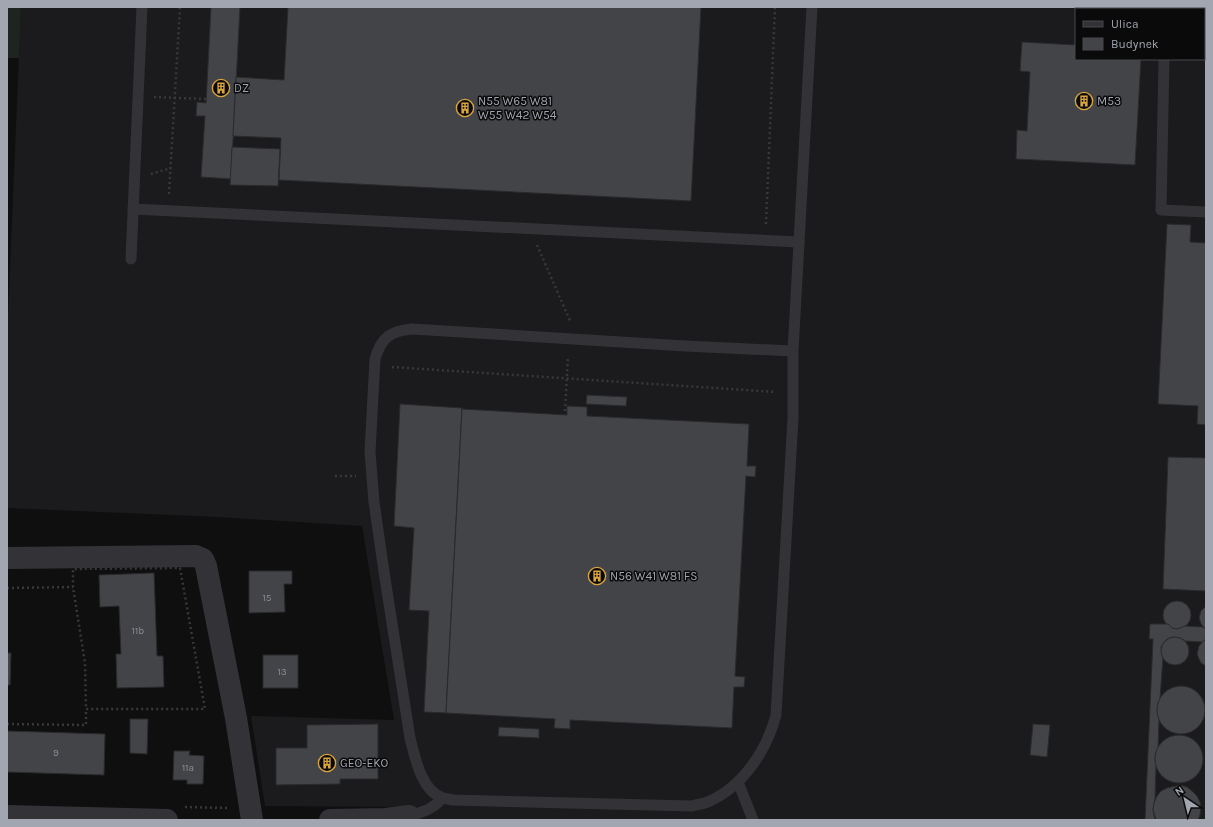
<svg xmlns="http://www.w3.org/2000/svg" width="1213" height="827" font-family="Karla,sans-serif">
<rect width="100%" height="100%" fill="#0f0f10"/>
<path fill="#1b1b1d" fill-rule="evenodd" d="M21,7H1206V820H410L408,807L265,806L251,716L394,720L362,526L218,517L7,508V340ZM1076,9H1204V59H1076Z"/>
<polygon fill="#1e241f" points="7,7 21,7 19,58 7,58"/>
<g fill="#434448" stroke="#2a2a2c">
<polygon points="211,7 240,7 231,179 201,177 205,116 196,116 197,102 206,103"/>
<polygon points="288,7 701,7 691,201 279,180 281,138 233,136 236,77 284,80"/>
<polygon points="1022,42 1076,45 1076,59 1141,59 1135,165 1016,159 1017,130 1027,131 1030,72 1020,71"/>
<polygon points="232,147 280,149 278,186 230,185"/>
<polygon points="1167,224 1191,225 1190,242 1206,243 1206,425 1197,424 1198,406 1158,404"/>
<polygon points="587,395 627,397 626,406 586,404"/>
<polygon points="400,404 462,408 462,409 446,713 424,712 429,611 409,610 414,528 394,526"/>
<polygon points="567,406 587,407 587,416 749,424 747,466 756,466 755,477 746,476 735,676 745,677 744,687 734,687 732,728 570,720 570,729 554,728 555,719 446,713 462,409 567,415"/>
<polygon points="1168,457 1206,458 1206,591 1163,589"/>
<polygon points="249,571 292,571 292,584 284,584 285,612 249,613"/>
<polygon points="154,573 157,656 163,656 164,687 117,688 116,654 121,654 119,606 100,607 99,575"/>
<circle cx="1177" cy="615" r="14"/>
<polygon points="1206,606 1206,630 1201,624 1199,618 1201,611"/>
<polygon points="1150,624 1168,624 1172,628 1177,629 1185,626 1203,627 1206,630 1206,640 1202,642 1185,641 1180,638 1174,637 1169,638 1165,641 1161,647 1163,657 1160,699 1158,703 1158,710 1159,719 1158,748 1156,752 1155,759 1156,766 1155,799 1154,803 1153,810 1155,820 1145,820 1153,639 1149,639"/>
<circle cx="1175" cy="651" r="14"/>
<polygon points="1204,640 1206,640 1206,666 1201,663 1199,659 1197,654 1199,646"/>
<polygon points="7,653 11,653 10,685 7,685"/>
<rect x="263" y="655" width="35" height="33"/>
<circle cx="1181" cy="710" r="24"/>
<polygon points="130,719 148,719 147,754 130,753"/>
<polygon points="378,724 378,779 340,779 340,784 276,785 276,748 307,748 307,725"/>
<polygon points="1033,724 1050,725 1047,757 1030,755"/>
<polygon points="499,727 539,729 539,738 498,736"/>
<polygon points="7,731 105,734 104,775 7,772"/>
<circle cx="1179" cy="759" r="24"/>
<polygon points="174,751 190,751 189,755 204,756 203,784 187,784 187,780 173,780"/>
<polygon points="1180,785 1187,787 1192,791 1197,796 1200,802 1201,808 1200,815 1198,820 1156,820 1153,810 1154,803 1157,796 1161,791 1167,788"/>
</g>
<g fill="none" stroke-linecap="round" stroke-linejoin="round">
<g stroke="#37383c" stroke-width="2.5" stroke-dasharray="2 3" stroke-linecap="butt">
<polyline points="154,97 206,99"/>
<polyline points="151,174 171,168"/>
<polyline points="169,194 180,7"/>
<polyline points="766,224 775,7"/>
<polyline points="537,245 571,323"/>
<polyline points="392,367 776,392"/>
<polyline points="565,411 568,356"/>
<polyline points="335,476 356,476"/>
<polygon points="180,568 205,709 86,709 85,663 73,587 73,569"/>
<polyline points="7,588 73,587"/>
<polyline points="7,724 86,725 86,709"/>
<polyline points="185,807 228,808"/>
</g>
<g stroke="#333337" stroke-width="11">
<polyline points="1165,9 1165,7"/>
<polyline points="1164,59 1161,210 1206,212"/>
<polyline points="133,209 799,242"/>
<polyline points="131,259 142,7"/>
<path d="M793,351V418L776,715C767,750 743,786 710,801C704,804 698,804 692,806L453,800C450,799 446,799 443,798C421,791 415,757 410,738L384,572L374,502L370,452L375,359C381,338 390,331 412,329L685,346L793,351L812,7"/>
<polyline points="738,782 753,820"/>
<path d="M409,816C422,812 434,809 442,798"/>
</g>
<g stroke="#333337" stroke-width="22">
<polyline points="7,558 196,556 203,559 206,566 236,718 252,820"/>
<polyline points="7,816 167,820"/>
<polyline points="330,820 386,819 409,816"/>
</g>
</g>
<defs>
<symbol id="building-ring" viewBox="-11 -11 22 22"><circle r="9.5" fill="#0a0a0b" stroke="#daa43e" stroke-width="1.5"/><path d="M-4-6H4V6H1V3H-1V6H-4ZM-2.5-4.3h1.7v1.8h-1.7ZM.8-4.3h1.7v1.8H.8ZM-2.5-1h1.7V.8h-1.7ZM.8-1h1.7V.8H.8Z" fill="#daa43e"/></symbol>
</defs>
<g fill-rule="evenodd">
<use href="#building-ring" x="211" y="78" width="20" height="20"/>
<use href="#building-ring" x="1074" y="91" width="20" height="20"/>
<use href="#building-ring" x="455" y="98" width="20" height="20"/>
<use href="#building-ring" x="587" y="566" width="20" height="20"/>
<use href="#building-ring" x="317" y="753" width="20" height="20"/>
</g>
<g text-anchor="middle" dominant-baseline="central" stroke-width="3" stroke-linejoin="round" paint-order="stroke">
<g font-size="10" fill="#8a8e96">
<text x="267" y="598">15</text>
<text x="138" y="631">11b</text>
<text x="282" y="672">13</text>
<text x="56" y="753">9</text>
<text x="188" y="768">11a</text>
</g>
<g font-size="12" fill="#a2a6b0" stroke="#0a0a0b" text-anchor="start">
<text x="234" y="88">DZ</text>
<text x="478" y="101">N55 W65 W81<tspan x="478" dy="14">W55 W42 W54</tspan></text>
<text x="1097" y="101">M53</text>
<text x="610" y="576">N56 W41 W81 FS</text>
<text x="340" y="763">GEO-EKO</text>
</g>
</g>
<rect width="1213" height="827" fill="none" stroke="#a2a6b0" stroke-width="16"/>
<rect x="1075" y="8" width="130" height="52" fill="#0a0a0b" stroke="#47484d"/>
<rect x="1083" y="21" width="20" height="6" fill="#333337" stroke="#47484d"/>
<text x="1111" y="28" font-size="12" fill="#a2a6b0">Ulica</text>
<rect x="1083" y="38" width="20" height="12" fill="#434448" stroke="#47484d"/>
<text x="1111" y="48" font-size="12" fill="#a2a6b0">Budynek</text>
<g transform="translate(1185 799) rotate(325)" stroke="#0a0a0b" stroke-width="3" paint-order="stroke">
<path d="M0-3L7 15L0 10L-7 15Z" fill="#a2a6b0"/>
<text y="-6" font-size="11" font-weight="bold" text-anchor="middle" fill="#a2a6b0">N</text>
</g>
</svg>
